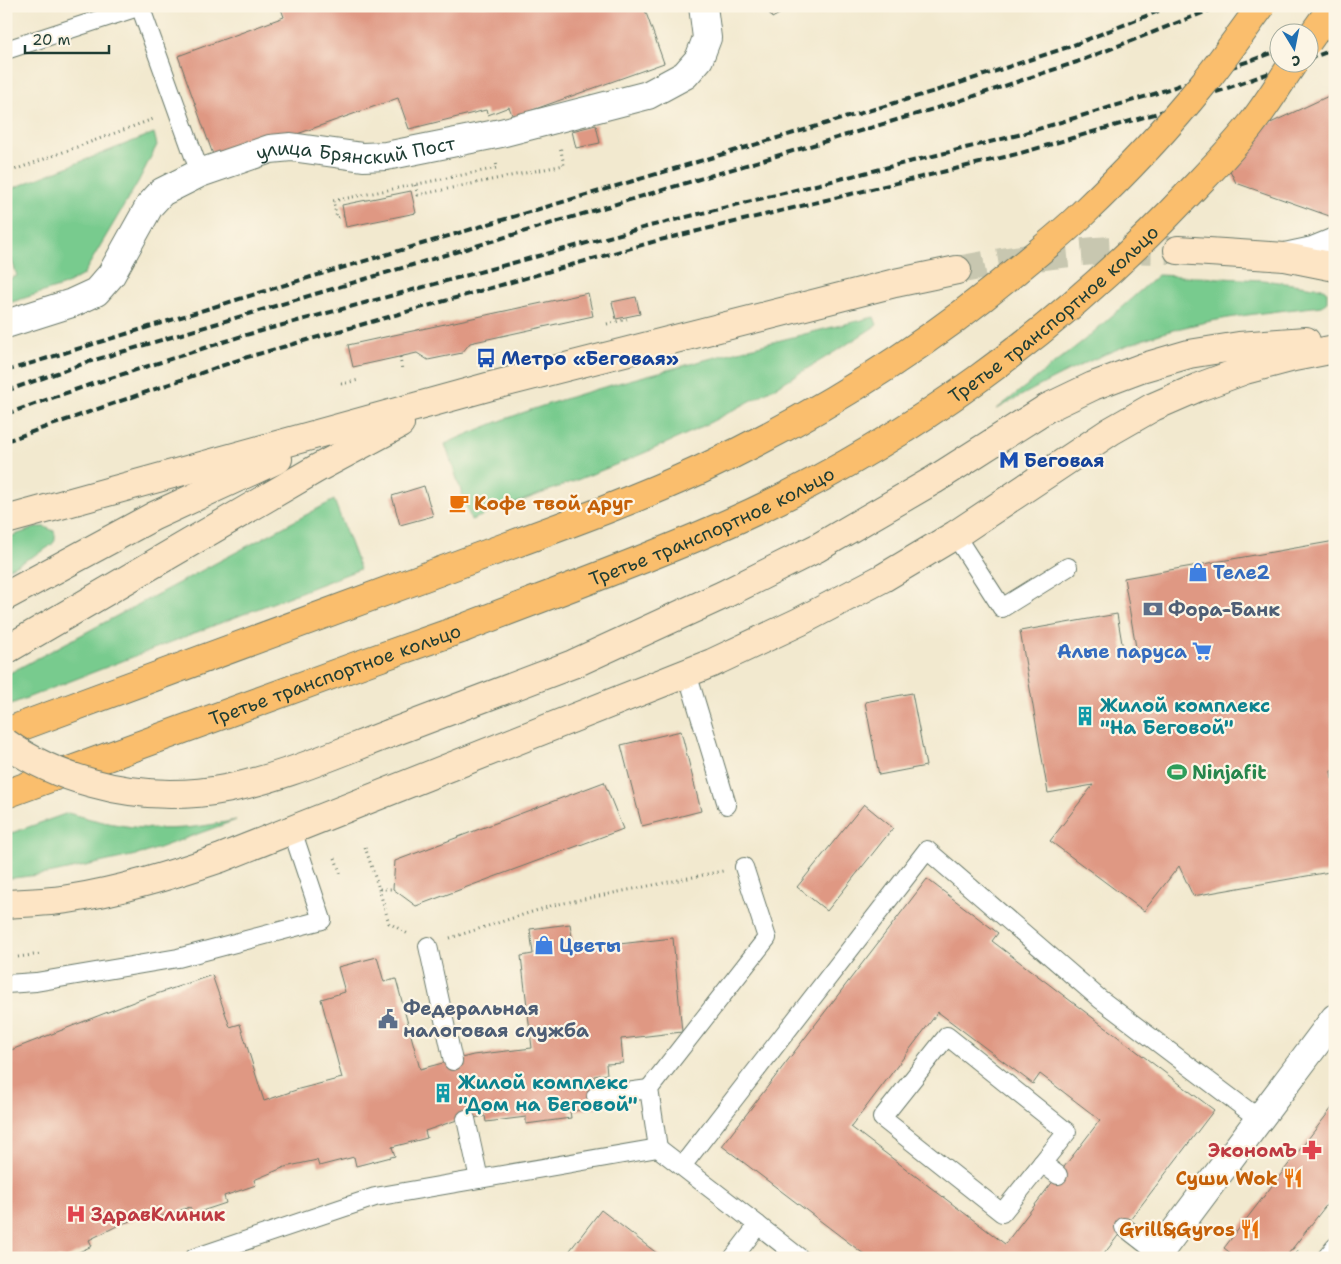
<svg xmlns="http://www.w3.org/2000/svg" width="1341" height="1264" font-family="'Shantell Sans',sans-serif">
<rect width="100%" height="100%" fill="#fcf5e5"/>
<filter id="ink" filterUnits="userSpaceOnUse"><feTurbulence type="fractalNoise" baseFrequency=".02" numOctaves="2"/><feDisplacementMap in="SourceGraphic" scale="10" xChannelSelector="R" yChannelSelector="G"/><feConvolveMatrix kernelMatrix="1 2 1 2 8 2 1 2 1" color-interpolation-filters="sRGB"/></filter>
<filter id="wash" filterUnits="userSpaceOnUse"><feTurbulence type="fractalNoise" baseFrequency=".0096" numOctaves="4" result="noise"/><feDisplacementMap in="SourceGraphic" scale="20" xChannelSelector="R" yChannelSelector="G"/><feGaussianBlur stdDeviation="1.12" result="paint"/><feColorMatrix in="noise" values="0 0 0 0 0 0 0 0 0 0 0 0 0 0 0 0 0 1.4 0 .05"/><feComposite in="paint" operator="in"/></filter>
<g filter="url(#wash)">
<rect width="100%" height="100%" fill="#f2e9cf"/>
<g fill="#78cb8e" stroke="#4c8461">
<polygon points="154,133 157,145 138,182 83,275 65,285 6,304 6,280 17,276 6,243 6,191"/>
<path d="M1158,275L1263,280L1322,288L1327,292V302L1322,306C1279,311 1236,315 1193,325C1123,341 1060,374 997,409L1088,337Z"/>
<path d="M874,317L877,325C817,364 754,401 689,433C619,466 544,492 471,520L445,444C519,410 597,388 675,368C741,350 807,333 874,317Z"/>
<polygon points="334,500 360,569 6,706 6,675"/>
<path d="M38,527H45L54,531C55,534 56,538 54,542C50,549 15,565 6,570V538Z"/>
<path d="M68,813C131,831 171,834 236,820L145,853L53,873L6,879V835Z"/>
</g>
<g id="blocks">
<g fill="#df9883" fill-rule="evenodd">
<polygon points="280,6 307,6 307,9 315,6 654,6 645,10 664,63 513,117 509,107 488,115 486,110 409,129 398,98 216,163 178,56 284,17"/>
<polygon points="766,6 794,6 772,18"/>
<polygon points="1335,93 1335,218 1236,183 1219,147"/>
<polygon points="596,125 600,143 576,148 572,131"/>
<polygon points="411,191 416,213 346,227 342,205"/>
<polygon points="588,293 593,316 470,343 462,353 428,360 417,353 353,367 348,345"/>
<polygon points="636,297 640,314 616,319 612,302"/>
<polygon points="424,486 433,516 400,525 392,496"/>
<polygon points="1335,541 1335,770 1331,771 1332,779 1335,779 1335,871 1193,896 1179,866 1144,911 1050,841 1093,785 1048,793 1020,631 1117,614 1124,655 1137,653 1124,578"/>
<polygon points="912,693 926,766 879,775 865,702"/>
<polygon points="681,731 701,811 642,826 621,745"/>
<polygon points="604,782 623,829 416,906 393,889 395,861"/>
<polygon points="864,804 893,828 827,911 797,887"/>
<path d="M927,879L998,933L992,941L1214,1110L1101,1258H869L722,1146ZM938,1012L1033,1084L1040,1074L1100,1120L1005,1244L851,1127Z"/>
<polygon points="570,924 574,949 673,938 682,1032 621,1039 623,1063 606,1064 607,1074 594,1076 598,1108 570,1111 571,1118 526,1124 526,1117 486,1122 485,1116 454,1121 425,1131 427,1138 392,1147 395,1156 356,1166 354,1157 319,1166 317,1160 285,1167 254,1180 256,1185 224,1196 226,1203 193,1214 190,1207 157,1218 155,1213 121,1224 89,1240 92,1246 66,1258 6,1258 6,1052 136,1001 212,975 230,1027 240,1024 264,1101 299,1089 342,1078 321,999 345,992 338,967 377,957 384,982 396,979 420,1069 473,1055 532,1048 521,956 533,954 530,929"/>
<polygon points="1335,1104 1335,1194 1285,1258 1237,1258 1224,1248"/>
<polygon points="601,1210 663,1258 564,1258"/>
</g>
</g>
</g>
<g filter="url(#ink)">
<use href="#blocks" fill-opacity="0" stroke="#69796a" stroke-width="1"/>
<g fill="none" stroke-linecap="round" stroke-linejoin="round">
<path stroke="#c8c7b0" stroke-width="28" stroke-dasharray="28 14" stroke-linecap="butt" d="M957,270C1010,260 1063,252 1117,250C1137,249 1158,250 1178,250"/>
<defs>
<g id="service">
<polyline points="140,6 200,173"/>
<polyline points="6,50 141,6"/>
<polyline points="955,535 1002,608 1068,567"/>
<polyline points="687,673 727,805"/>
<polyline points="428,946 453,1061"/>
<polyline points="6,984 36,982 178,958 322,920 292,830"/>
<polygon points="947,1036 1067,1132 1002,1213 882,1118"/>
<polyline points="596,1096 649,1089"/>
<polyline points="466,1119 479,1179"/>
<polyline points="658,1148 649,1089 767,938 744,867"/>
<polyline points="1042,1163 1058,1175"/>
<polyline points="682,1166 927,850 1100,999 1259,1119"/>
<polyline points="1124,1227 1164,1258"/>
<polyline points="194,1258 375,1197 658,1148 758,1225"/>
<polyline points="733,1258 758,1225 800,1258"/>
<polyline points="1326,1258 1335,1247"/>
</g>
<g id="minor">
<polyline points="1285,257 1313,251 1335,242"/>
<path id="s1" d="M6,324L72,303L96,292L111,275L150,205L162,192L200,173L270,149L291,147L363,157L386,156L501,133L648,95L685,75L699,59L707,38L703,6"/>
<polyline points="1155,1258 1335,1018"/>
</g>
<g id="secondary">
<polyline points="1178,250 1285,257 1335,267"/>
<polyline points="6,520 491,386 895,283 957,270"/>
<polyline points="6,596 154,516 278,459"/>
<polyline points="6,650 316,469 400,424"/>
<polyline points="391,733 573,664 723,595 817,548 934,480 1047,408 1093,386 1141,368 1189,354 1239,346 1306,341"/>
<path d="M6,904C27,903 48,902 68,899C120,891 171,875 221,858L712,663L799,622L883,578L955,535L1111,431L1153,407L1199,387L1245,370L1294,357L1335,349"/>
</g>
<g id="primary">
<polyline points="6,732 438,572"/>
<path id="s2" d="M6,794L367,662L461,629"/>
</g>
</defs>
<use href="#service" stroke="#69796a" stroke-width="20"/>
<use href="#minor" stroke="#69796a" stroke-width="30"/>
<use href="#secondary" stroke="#69796a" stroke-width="30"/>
<use href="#primary" stroke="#69796a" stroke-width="30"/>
<g stroke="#69796a" stroke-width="3" stroke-dasharray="1 4" stroke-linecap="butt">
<polyline points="6,173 156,118"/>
<polyline points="415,185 418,195 564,165 560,146"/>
<polyline points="344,216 337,218 333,201 497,168 496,162"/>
<polyline points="607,324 627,319"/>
<polyline points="400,357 402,370"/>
<polyline points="341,384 359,380"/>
<polyline points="365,847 379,889 393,889"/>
<polyline points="335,858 341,875"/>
<polyline points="379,889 389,923 408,934"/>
<polyline points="450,938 554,905 723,871"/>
<polyline points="18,957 41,954"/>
<polyline points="1329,1201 1335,1205"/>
<polyline points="1293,1248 1304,1257"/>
</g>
<use href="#service" stroke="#fff" stroke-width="18"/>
<use href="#minor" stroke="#fff" stroke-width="28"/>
<use href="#secondary" stroke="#fde5c5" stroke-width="28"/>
<use href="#primary" stroke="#fabe6d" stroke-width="28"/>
<g stroke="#1f3d34" stroke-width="4" stroke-dasharray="8 4" stroke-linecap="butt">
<polyline points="1308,41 1335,30"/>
<polyline points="1308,59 1335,49"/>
<polyline points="6,371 301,280 945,88 1071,46 1171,6"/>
<polyline points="6,391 88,362 950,104 1077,62 1220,6"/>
<polyline points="6,414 89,385 242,336 646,227 1018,135 1154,94 1278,51"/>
<polyline points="6,441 244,358 656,241 1021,153 1158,113 1300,62"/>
</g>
<defs>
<path id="secondary-bridge" d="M6,743C31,761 62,775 92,783C205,815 288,772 391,733"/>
<g id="primary-bridge">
<polyline points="1308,41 1333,6"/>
<path d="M438,572C525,539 615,509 700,470C816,416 925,348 1023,265C1042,249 1063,233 1081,215C1124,174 1166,130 1203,84C1223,59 1242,32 1261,6"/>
<path id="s3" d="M461,629C550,594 642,562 729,523C903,446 1061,329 1191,191C1211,170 1232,149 1250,126C1266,106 1279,84 1294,62"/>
</g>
</defs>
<use href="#secondary-bridge" stroke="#69796a" stroke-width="30" stroke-linecap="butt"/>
<use href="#primary-bridge" stroke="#69796a" stroke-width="30" stroke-linecap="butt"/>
<use href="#secondary-bridge" stroke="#fde5c5" stroke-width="28"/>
<use href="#primary-bridge" stroke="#fabe6d" stroke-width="28"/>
</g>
</g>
<defs>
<symbol id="bus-bare" viewBox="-9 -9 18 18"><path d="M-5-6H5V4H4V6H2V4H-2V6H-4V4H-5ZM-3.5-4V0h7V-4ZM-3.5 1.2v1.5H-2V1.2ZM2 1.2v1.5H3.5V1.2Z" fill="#1a4fb4" stroke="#fcf5e5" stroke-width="2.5" paint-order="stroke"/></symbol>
<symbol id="metro-bare" viewBox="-9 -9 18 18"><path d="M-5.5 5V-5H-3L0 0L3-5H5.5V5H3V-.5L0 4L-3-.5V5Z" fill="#1a4fb4" stroke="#fcf5e5" stroke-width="2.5" paint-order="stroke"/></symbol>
<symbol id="cafe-bare" viewBox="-9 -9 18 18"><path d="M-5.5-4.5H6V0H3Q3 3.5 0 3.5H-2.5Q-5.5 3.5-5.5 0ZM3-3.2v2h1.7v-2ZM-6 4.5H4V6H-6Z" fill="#e8710a" stroke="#fcf5e5" stroke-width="2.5" paint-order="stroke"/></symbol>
<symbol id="shop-bare" viewBox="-9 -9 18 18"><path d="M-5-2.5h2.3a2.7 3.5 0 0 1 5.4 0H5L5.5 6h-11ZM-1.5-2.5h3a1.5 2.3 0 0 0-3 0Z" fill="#3f7fe0" stroke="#fcf5e5" stroke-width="2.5" paint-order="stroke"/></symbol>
<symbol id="bank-bare" viewBox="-9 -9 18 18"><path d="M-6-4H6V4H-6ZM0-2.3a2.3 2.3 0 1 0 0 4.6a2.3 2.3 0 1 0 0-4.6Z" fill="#5c6f8a" stroke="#fcf5e5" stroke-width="2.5" paint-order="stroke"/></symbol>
<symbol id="supermarket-bare" viewBox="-9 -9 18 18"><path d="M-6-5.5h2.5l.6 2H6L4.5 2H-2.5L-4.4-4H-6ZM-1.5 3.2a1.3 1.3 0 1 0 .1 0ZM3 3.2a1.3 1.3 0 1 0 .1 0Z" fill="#3f7fe0" stroke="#fcf5e5" stroke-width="2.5" paint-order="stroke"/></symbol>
<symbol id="building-bare" viewBox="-9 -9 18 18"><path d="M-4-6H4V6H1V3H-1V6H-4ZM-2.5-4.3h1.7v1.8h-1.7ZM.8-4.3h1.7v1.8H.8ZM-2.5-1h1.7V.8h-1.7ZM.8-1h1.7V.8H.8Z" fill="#0f9aa8" stroke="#fcf5e5" stroke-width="2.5" paint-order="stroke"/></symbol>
<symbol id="stadium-bare" viewBox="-9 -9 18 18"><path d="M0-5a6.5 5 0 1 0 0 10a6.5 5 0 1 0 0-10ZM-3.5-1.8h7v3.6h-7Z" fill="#2e9e5b" stroke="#fcf5e5" stroke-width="2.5" paint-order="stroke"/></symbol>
<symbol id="civic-bare" viewBox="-9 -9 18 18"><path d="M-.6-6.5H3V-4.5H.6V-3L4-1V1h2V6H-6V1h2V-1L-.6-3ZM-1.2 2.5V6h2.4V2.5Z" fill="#5c6f8a" stroke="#fcf5e5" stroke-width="2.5" paint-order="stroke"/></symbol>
<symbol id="pharmacy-bare" viewBox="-9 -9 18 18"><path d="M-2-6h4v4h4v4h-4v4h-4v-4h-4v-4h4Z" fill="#e0444e" stroke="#fcf5e5" stroke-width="2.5" paint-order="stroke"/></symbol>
<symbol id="restaurant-bare" viewBox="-9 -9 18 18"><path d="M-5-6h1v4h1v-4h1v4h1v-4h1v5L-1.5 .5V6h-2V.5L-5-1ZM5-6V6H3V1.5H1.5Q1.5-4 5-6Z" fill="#e8710a" stroke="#fcf5e5" stroke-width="2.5" paint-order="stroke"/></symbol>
<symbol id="hospital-bare" viewBox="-9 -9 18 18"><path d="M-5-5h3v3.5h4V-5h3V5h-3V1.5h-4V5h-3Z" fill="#e0444e" stroke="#fcf5e5" stroke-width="2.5" paint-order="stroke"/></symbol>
</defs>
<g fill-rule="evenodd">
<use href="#bus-bare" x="472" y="344" width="28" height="28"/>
<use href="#metro-bare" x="995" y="446" width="28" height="28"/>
<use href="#cafe-bare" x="445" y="489" width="28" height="28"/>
<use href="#shop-bare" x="1184" y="558" width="28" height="28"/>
<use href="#bank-bare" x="1139" y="595" width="28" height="28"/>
<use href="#supermarket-bare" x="1188" y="637" width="28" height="28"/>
<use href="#building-bare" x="1071" y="702" width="28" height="28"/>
<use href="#stadium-bare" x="1163" y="758" width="28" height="28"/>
<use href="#shop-bare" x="530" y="931" width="28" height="28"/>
<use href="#civic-bare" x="374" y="1005" width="28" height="28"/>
<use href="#building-bare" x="429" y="1079" width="28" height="28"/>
<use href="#pharmacy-bare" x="1298" y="1136" width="28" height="28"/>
<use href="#restaurant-bare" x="1279" y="1164" width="28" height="28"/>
<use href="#hospital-bare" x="62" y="1200" width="28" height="28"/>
<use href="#restaurant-bare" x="1236" y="1215" width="28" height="28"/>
</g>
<g text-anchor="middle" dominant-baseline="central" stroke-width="4.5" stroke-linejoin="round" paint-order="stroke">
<g font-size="19" fill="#1f3d34" stroke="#fcf5e5">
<text stroke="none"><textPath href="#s1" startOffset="419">улица Брянский Пост</textPath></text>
<text stroke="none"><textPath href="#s3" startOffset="676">Третье транспортное кольцо</textPath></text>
<text stroke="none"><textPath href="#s3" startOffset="271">Третье транспортное кольцо</textPath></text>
<text stroke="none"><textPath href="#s2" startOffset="350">Третье транспортное кольцо</textPath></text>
</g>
<g font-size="19" font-weight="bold" fill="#164399" stroke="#fcf5e5" text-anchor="start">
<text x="501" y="358">Метро «Беговая»</text>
<text x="1024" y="460">Беговая</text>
</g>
<g font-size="19" font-weight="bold" fill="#c56008" stroke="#fcf5e5" text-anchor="end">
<text x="474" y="503" text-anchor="start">Кофе твой друг</text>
<text x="1278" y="1178">Суши Wok</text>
<text x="1235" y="1229">Grill&amp;Gyros</text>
</g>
<g font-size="19" font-weight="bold" fill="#366cbe" stroke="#fcf5e5" text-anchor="start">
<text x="1213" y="572">Теле2</text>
<text x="1187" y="651" text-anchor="end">Алые паруса</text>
<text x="559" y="945">Цветы</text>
</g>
<g font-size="19" font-weight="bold" fill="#4e5e75" stroke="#fcf5e5" text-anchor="start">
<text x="1168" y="609">Фора-Банк</text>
<text x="403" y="1008">Федеральная<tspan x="403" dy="22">налоговая служба</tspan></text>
</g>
<g font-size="19" font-weight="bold" fill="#0d838f" stroke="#fcf5e5" text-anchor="start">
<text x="1100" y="705">Жилой комплекс<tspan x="1100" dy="22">"На Беговой"</tspan></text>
<text x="458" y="1082">Жилой комплекс<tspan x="458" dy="22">"Дом на Беговой"</tspan></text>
</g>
<g font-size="19" font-weight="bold" fill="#27864d" stroke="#fcf5e5" text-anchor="start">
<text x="1192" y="772">Ninjafit</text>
</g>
<g font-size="19" font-weight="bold" fill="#be3a42" stroke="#fcf5e5" text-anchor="end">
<text x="1297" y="1150">ЭкономЪ</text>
<text x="91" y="1214" text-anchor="start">ЗдравКлиник</text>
</g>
</g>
<rect width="1341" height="1264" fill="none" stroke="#fcf5e5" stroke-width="25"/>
<g transform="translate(1294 48) rotate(170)"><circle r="24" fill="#fcf5e5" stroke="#a4ab9e"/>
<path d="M0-4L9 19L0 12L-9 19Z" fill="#1f6fb2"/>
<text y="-8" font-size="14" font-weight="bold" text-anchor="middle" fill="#1f3d34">С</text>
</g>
<path d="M25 45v8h84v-8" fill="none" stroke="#1f3d34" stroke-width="2.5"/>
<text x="32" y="45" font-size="15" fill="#1f3d34" stroke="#fcf5e5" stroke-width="4" paint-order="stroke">20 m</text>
</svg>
